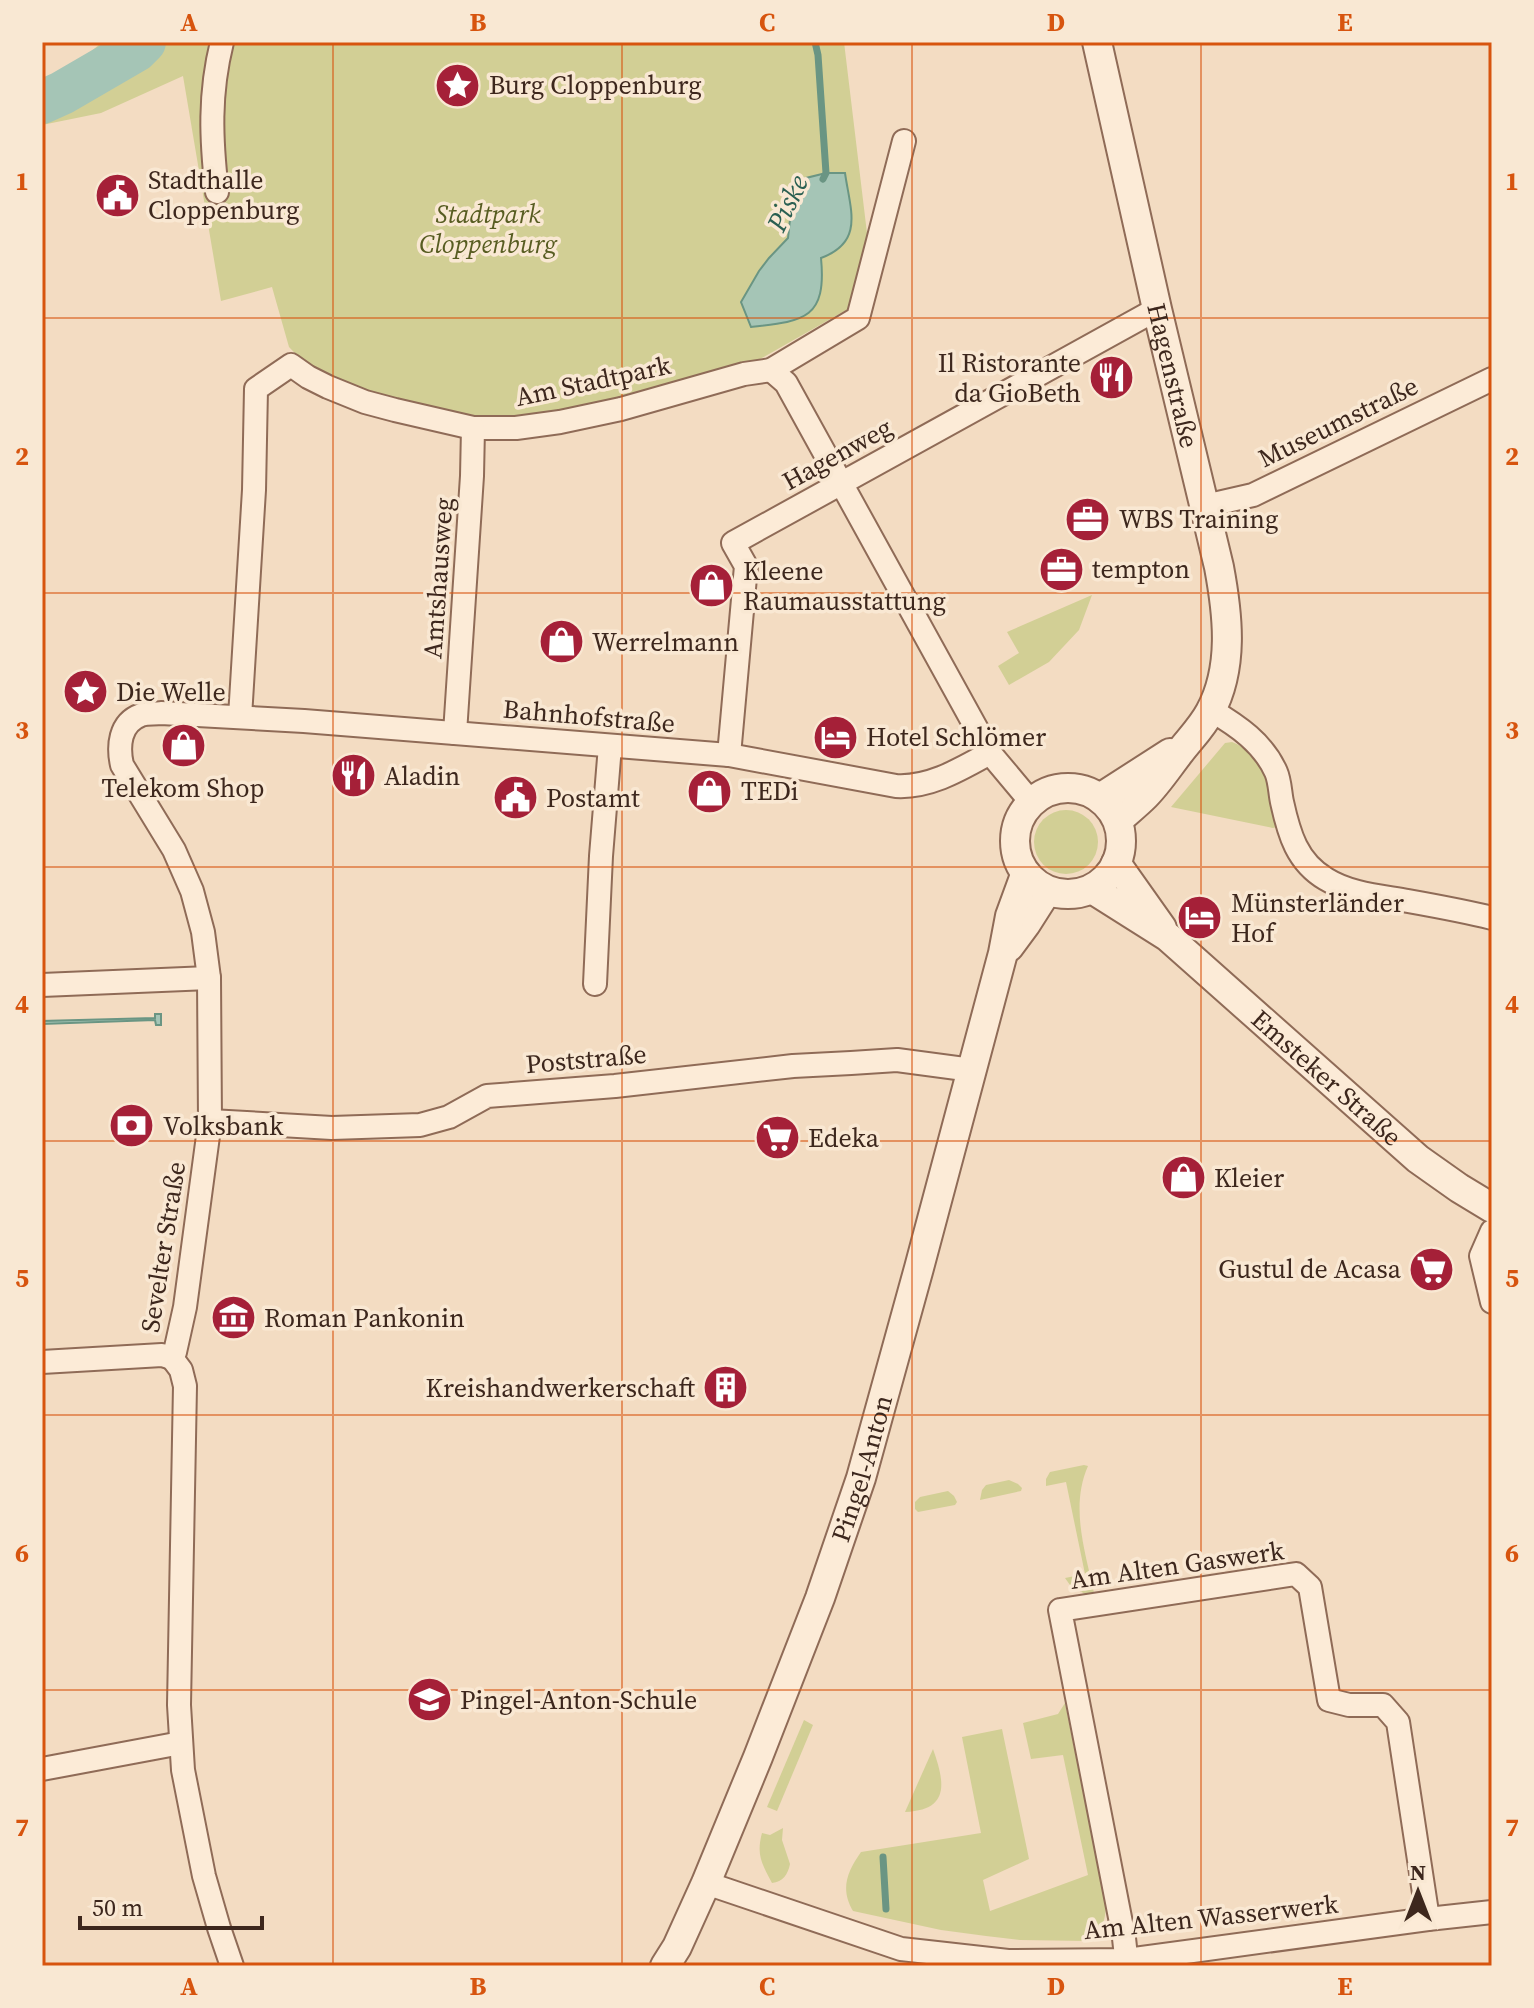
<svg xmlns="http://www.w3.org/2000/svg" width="1534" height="2008" font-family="'Source Serif 4',serif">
<rect width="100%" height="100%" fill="#f3dcc2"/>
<g fill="#d2cf95">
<polygon points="102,42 844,42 870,258 862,301 753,363 615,400 550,412 485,418 425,409 315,374 289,347 272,287 221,301 183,76 101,113 42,125 42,85 63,76"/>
<polygon points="1092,595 1079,630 1049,662 1009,685 998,666 1019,653 1007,632"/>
<path d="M1232,742C1269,756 1271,793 1277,827L1273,828L1171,807L1225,743Z"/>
<circle cx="1066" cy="842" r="32"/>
<path d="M1084,1465L1088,1466C1070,1507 1085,1550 1094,1593L1085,1594L1070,1585L1065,1578L1085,1574L1066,1482L1046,1486V1479L1050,1472Z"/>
<polygon points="1009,1480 1018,1484 1022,1488 1021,1491 980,1500 982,1490 986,1485"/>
<polygon points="948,1491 954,1496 957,1502 955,1505 918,1512 915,1509 915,1502 920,1497"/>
<path d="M1065,1703L1106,1906C1105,1921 1102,1933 1089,1941L1020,1940L986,1936L941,1930L853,1911C840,1889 847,1872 861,1852L981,1833L962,1737L1002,1729L1029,1859L983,1880L990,1911L1088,1875L1063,1755L1031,1759L1023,1723L1058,1714Z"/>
<polygon points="804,1720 813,1725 777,1811 767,1807"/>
<path d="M933,1749C945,1783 950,1810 905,1812Z"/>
<path d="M783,1828L782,1840L790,1864C788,1874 783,1882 772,1883C762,1864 756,1855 762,1833L770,1835Z"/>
</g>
<g fill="#a5c5b6" stroke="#6a9583" stroke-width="2">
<path d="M826,173H845C850,209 865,242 821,258C827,320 803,321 751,327L741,302L759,271L769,258L788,238L792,201L798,188L806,178Z"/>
<polygon points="155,1014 161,1014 161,1025 156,1025 155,1020 42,1024 42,1021 155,1018"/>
</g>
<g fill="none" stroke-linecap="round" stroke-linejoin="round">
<g stroke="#6a9583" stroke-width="7">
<polyline points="815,42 818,55 826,173 823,179"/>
<polyline points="883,1857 886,1909"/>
</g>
<polyline stroke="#a5c5b6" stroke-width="44" points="42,102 62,93 136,50 144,42"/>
<defs>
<g id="minor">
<path d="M217,192C211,139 209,94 222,42"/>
<polyline points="771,370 786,383 990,753 1031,802"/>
<polyline points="1205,506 1253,495 1492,379"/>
<path d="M1211,710C1238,726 1263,743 1276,772C1280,781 1280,793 1282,802C1289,834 1297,862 1326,879C1350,894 1380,896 1408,901C1436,906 1464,911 1492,918"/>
<polyline points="240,717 254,490 256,389 291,365 308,377 328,387 365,402 395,410 473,428 516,428 560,422 621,409 744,374 771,370 858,318 904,141"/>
<polyline points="455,733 472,476 473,428"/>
<polyline points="729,755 746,566 733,543 1157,309"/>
<polyline points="595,984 601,856 610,746"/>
<polyline points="42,985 209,978"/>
<polyline points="210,1121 332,1128 420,1125 449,1117 487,1096 615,1086 793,1066 851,1063 897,1060 972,1070"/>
<polyline points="1492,1231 1481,1256 1492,1302"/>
<path d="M172,1358L175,1352L185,1307L210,1121L209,978L203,932L192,891L174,850L122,765C118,747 119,723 141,715C146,713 155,714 161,713L304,721L729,755L896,786C930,788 961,769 990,753"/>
<polyline points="172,1358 181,1370 185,1386 179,1705 183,1770 204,1876 219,1928 232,1966"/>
<polyline points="42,1362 162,1355 172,1358"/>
<polyline points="42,1769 181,1743"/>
<polyline points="706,1883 901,1949 1008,1961 1127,1960 1428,1919 1492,1912"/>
<polyline points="1127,1966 1124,1938 1060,1610 1296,1574 1310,1587 1329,1700 1349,1705 1383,1705 1398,1722 1428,1919"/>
</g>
<g id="tertiary">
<path id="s1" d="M1097,42L1157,309L1219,567C1228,615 1234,668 1210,712C1202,727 1190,739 1180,752C1169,766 1158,783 1145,796C1137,804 1127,812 1118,820"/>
<circle cx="1068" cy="841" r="53"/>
<polyline points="1100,798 1170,753"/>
<polyline points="1116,863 1162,928"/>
<path id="s2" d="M1092,889L1168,937L1418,1159L1459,1188L1492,1208"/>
<polyline points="1009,947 1026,924 1047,891"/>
<path id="s3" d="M665,1966L677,1947L706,1883L758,1757L820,1598L861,1478L919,1268L1003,953L1010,916L1025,875"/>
</g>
</defs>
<use href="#minor" stroke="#8f6b57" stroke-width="26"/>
<use href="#tertiary" stroke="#8f6b57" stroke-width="32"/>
<use href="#minor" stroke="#fcebd7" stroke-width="22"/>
<use href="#tertiary" stroke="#fcebd7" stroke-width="28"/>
</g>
<path fill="none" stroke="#d7540e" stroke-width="2" stroke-opacity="0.55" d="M333,42V1966M622,42V1966M912,42V1966M1201,42V1966M42,318H1492M42,593H1492M42,867H1492M42,1141H1492M42,1415H1492M42,1690H1492"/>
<defs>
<symbol id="sight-disc" viewBox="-11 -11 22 22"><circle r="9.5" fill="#a52038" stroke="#f9e8d3"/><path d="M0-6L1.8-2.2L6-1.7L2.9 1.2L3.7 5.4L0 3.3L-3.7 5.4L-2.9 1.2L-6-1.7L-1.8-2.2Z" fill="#fff"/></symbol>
<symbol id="civic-disc" viewBox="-11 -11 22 22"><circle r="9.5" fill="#a52038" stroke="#f9e8d3"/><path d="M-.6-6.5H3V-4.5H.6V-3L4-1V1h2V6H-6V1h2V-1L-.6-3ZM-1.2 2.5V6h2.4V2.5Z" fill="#fff"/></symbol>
<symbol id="restaurant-disc" viewBox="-11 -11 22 22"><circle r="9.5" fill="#a52038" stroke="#f9e8d3"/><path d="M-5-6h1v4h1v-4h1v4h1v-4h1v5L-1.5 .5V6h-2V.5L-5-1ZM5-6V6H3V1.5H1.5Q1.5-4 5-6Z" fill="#fff"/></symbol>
<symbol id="office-disc" viewBox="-11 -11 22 22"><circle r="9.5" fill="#a52038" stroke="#f9e8d3"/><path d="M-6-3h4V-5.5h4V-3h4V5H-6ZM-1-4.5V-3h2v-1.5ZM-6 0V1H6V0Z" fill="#fff"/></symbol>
<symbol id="shop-disc" viewBox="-11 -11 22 22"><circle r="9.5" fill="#a52038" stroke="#f9e8d3"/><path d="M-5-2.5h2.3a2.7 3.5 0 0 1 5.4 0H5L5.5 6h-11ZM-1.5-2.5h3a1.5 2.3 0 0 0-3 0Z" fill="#fff"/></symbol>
<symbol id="hotel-disc" viewBox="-11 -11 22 22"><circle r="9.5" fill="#a52038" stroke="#f9e8d3"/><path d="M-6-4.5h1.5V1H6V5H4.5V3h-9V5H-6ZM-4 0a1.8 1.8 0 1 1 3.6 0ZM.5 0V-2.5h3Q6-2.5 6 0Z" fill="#fff"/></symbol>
<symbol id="bank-disc" viewBox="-11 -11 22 22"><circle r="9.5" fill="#a52038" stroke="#f9e8d3"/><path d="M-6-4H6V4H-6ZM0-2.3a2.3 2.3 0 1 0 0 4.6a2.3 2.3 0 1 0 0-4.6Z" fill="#fff"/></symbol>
<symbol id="supermarket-disc" viewBox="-11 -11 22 22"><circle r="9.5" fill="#a52038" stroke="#f9e8d3"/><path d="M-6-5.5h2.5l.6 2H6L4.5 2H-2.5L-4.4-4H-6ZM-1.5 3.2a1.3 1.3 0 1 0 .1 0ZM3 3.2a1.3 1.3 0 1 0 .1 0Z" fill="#fff"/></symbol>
<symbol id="museum-disc" viewBox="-11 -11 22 22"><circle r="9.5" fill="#a52038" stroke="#f9e8d3"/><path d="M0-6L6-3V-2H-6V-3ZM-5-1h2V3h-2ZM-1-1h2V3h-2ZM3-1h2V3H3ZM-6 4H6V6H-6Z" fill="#fff"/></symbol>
<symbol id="building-disc" viewBox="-11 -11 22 22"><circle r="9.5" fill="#a52038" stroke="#f9e8d3"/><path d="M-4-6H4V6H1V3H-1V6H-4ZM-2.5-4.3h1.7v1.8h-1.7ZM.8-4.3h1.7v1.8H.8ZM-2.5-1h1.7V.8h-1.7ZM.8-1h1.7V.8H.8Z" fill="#fff"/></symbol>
<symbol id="school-disc" viewBox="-11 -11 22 22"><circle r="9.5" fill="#a52038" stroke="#f9e8d3"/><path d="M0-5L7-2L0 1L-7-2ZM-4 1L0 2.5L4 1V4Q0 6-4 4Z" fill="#fff"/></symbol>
</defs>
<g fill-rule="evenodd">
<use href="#sight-disc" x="432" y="60" width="51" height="51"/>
<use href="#civic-disc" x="92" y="170" width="51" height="51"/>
<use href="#restaurant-disc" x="1086" y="352" width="51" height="51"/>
<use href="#office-disc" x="1062" y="494" width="51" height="51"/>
<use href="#office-disc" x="1036" y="544" width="51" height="51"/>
<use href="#shop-disc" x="686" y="560" width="51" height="51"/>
<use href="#shop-disc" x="536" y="616" width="51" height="51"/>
<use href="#sight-disc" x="60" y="666" width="51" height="51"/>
<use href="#hotel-disc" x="810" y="712" width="51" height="51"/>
<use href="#shop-disc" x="158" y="720" width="51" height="51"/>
<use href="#restaurant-disc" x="328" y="750" width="51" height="51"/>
<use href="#shop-disc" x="684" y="766" width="51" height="51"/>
<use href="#civic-disc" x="490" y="772" width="51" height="51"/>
<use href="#hotel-disc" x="1174" y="892" width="51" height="51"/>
<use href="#bank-disc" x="106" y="1100" width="51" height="51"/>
<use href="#supermarket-disc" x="752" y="1112" width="51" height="51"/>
<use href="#shop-disc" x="1158" y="1152" width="51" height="51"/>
<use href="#supermarket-disc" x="1406" y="1244" width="51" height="51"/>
<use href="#museum-disc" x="208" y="1292" width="51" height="51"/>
<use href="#building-disc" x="700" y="1362" width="51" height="51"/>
<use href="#school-disc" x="404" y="1674" width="51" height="51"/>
</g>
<g text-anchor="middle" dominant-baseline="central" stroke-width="7" stroke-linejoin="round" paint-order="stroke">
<g font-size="26" fill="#3d271d" stroke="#f9e8d3" text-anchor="start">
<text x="489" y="85">Burg Cloppenburg</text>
<text x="148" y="180">Stadthalle<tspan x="148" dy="30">Cloppenburg</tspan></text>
<text x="1081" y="363" text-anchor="end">Il Ristorante<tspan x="1081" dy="30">da GioBeth</tspan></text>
<text x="1119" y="519">WBS Training</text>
<text x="1092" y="569">tempton</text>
<text x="743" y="571">Kleene<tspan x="743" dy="30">Raumausstattung</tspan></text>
<text x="592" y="642">Werrelmann</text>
<text x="116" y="692">Die Welle</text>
<text x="866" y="737">Hotel Schlömer</text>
<text x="384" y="776">Aladin</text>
<text x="183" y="788" text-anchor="middle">Telekom Shop</text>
<text x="741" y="791">TEDi</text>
<text x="546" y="798">Postamt</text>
<text x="1231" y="903">Münsterländer<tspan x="1231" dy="30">Hof</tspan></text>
<text x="163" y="1126">Volksbank</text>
<text x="808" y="1138">Edeka</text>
<text x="1214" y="1178">Kleier</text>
<text x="1401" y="1269" text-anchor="end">Gustul de Acasa</text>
<text x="264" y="1318">Roman Pankonin</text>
<text x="695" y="1388" text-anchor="end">Kreishandwerkerschaft</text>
<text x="460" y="1700">Pingel-Anton-Schule</text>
</g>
<g font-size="26" font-style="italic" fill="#575c21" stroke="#f9e8d3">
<text x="488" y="214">Stadtpark<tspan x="488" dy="30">Cloppenburg</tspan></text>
</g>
<g font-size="26" fill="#3d271d" stroke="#f9e8d3">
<text stroke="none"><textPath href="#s1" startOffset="342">Hagenstraße</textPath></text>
<text transform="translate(593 381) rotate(-12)">Am Stadtpark</text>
<text transform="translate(1338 422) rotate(-26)">Museumstraße</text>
<text transform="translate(837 454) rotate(-29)">Hagenweg</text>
<text transform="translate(438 578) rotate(-86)">Amtshausweg</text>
<text transform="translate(589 716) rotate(5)">Bahnhofstraße</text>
<text transform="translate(586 1059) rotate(-5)">Poststraße</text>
<text stroke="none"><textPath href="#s2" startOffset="302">Emsteker Straße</textPath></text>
<text transform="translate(163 1247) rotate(-81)">Sevelter Straße</text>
<text stroke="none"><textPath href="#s3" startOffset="536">Pingel-Anton</textPath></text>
<text transform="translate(1177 1565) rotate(-8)">Am Alten Gaswerk</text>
<text transform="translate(1211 1917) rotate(-6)">Am Alten Wasserwerk</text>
</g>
<g font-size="28" font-style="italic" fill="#2a5f52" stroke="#f9e8d3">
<text transform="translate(787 203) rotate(-64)">Piske</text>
</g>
</g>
<rect width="1534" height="2008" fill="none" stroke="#f9e8d3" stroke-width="88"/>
<g transform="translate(1418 1892)" stroke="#f9e8d3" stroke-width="6" paint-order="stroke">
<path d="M0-6L14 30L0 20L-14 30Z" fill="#3d271d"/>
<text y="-12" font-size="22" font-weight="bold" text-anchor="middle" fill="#3d271d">N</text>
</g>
<path d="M80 1916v12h182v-12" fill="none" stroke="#3d271d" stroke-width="4"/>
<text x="92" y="1916" font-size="24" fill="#3d271d" stroke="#f9e8d3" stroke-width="6" paint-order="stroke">50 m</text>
<rect x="44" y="44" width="1446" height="1920" fill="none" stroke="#d7540e" stroke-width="3"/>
<g font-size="26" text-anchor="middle" font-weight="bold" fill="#d7540e">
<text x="189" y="31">A</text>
<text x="478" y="31">B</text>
<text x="767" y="31">C</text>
<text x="1056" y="31">D</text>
<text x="1345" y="31">E</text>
<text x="22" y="190">1</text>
<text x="1512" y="190">1</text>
<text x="22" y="465">2</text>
<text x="1512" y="465">2</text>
<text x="22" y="739">3</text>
<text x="1512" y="739">3</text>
<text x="22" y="1013">4</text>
<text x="1512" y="1013">4</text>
<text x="22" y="1287">5</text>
<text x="1512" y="1287">5</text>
<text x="22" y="1562">6</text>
<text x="1512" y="1562">6</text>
<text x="22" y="1836">7</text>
<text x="1512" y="1836">7</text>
<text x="189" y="1995">A</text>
<text x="478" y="1995">B</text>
<text x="767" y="1995">C</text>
<text x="1056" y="1995">D</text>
<text x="1345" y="1995">E</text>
</g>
</svg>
